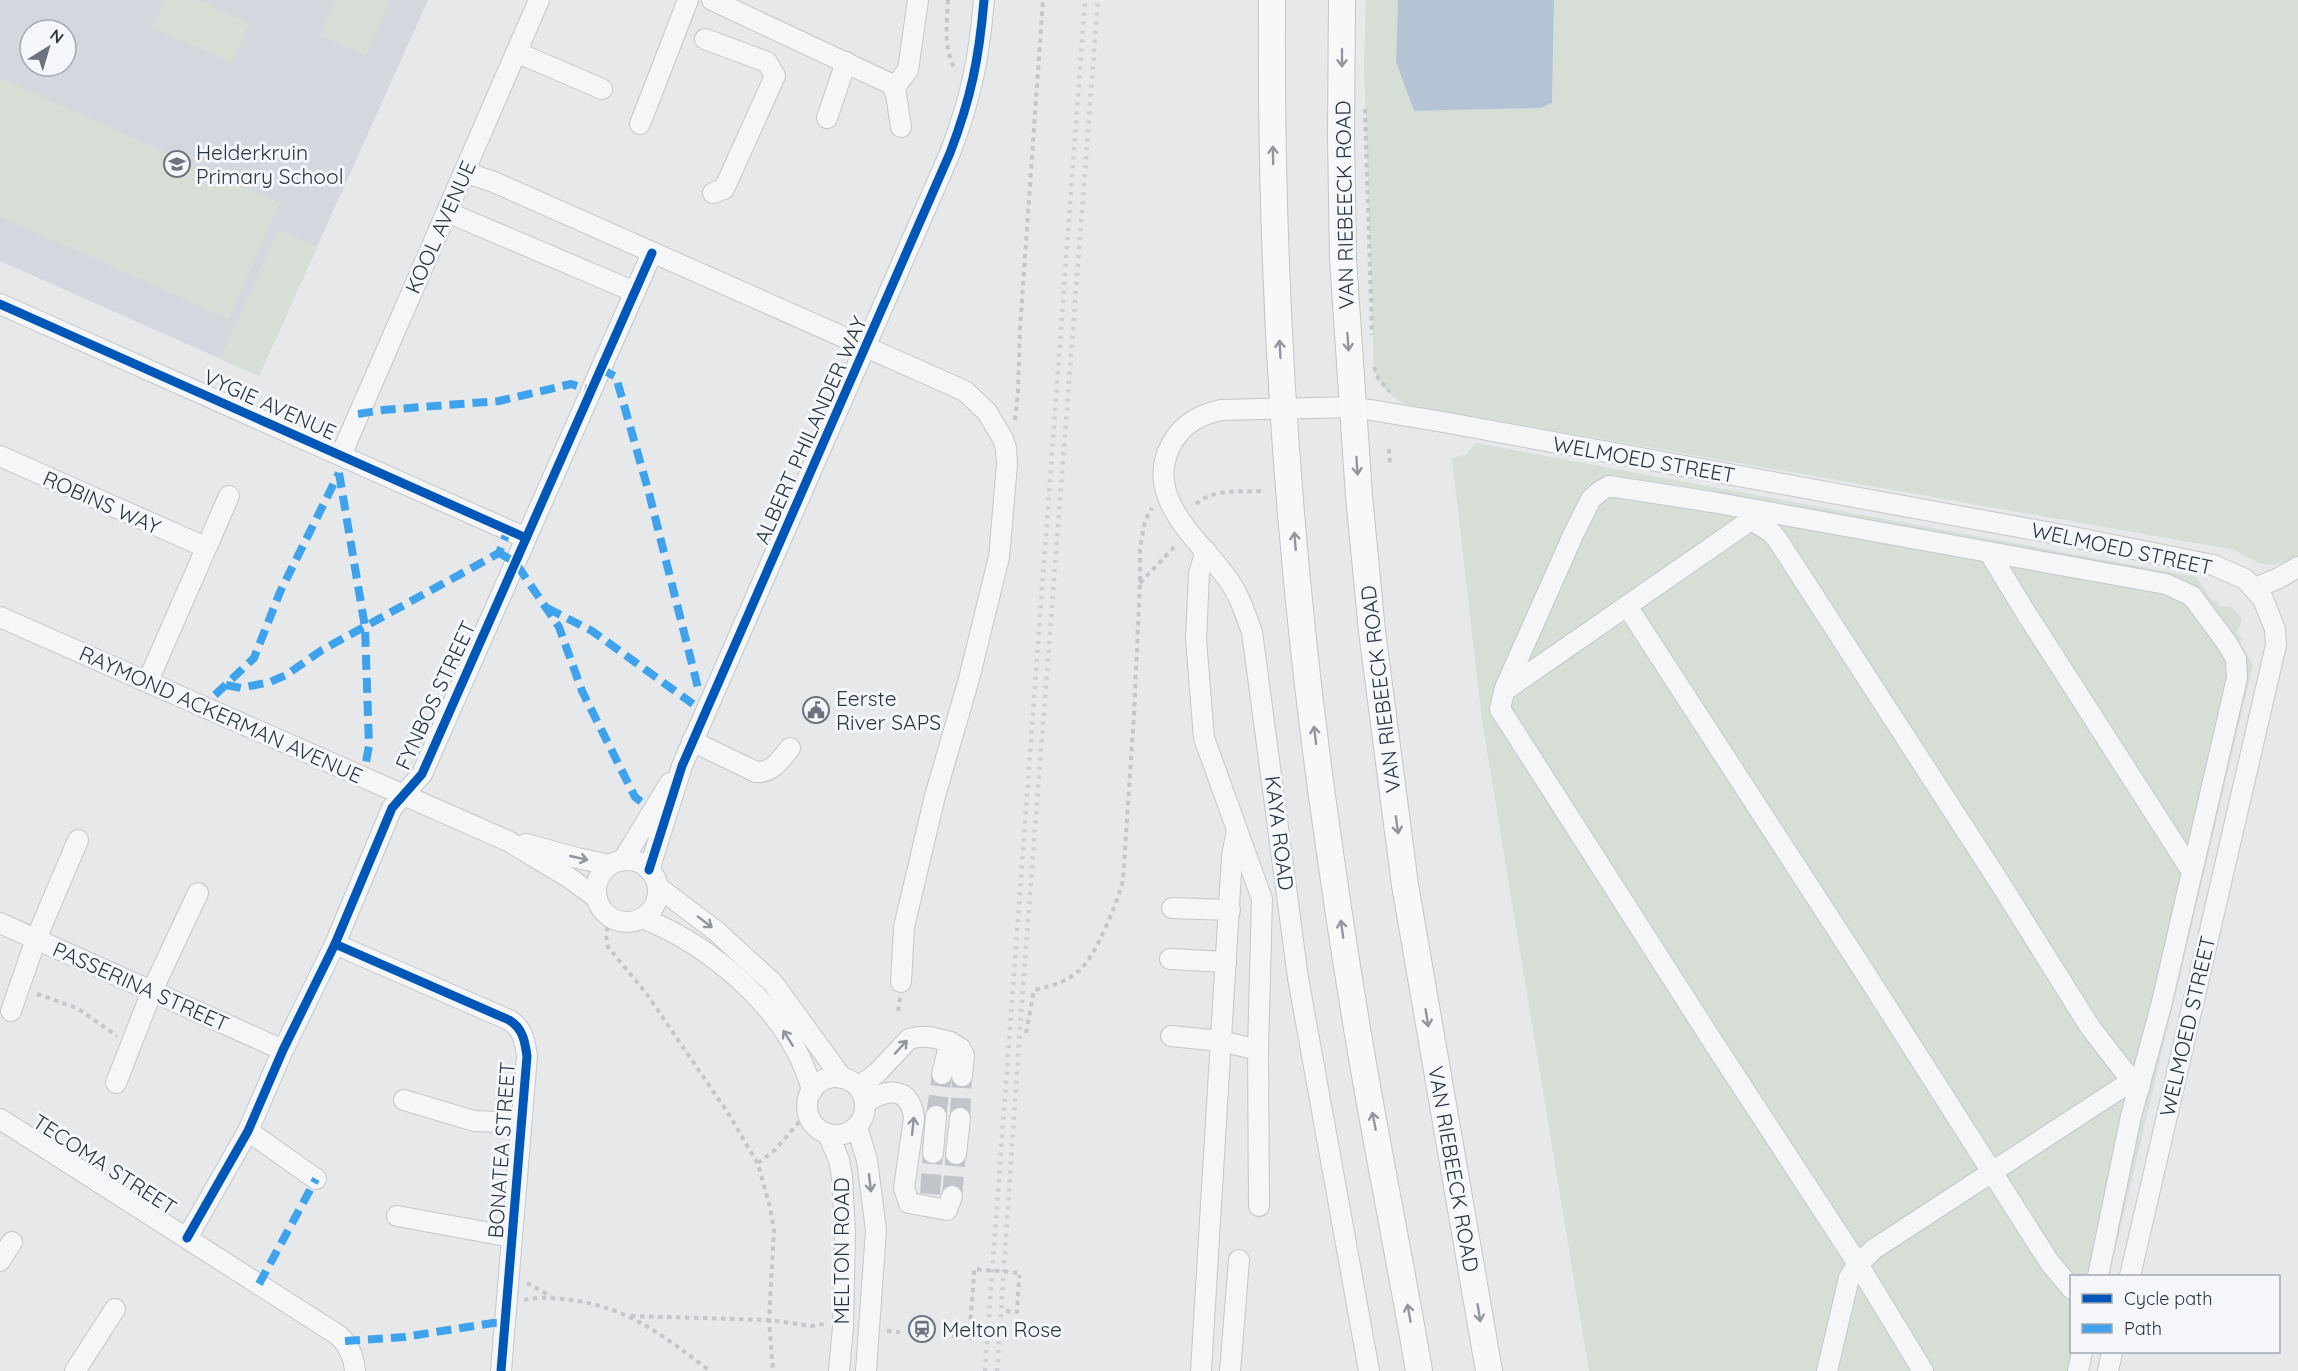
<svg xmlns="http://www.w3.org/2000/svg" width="2298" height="1371" font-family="Quicksand,sans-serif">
<rect width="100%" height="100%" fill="#e6e8ea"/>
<path fill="#d4d7dd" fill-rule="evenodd" d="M0,0H428L259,376L0,261ZM30,30H66V66H30Z"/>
<g fill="#d6ded6">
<polygon points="165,0 197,0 250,23 232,63 152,28"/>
<polygon points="334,0 390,0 366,56 319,35"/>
<path d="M1366,0H1398L1396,62L1414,111L1541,108L1552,103L1554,0H2298V556C2267,570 2263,566 2235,550L1409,405C1392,399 1381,387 1374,370L1364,65Z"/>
<polygon points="0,78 280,203 229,319 0,217"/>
<polygon points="278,229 317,247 259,376 220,358"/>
<path d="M1476,443L2196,577L2213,602L2216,600L2220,607C2231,604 2238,610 2242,621L2237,632L2242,639L2239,641L2253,665L2109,1276H2072V1352H2092L2087,1371H1589L1482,720L1452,458L1467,454Z"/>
</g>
<polygon fill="#b4c4d5" points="1398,0 1554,0 1552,103 1541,108 1414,111 1396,62"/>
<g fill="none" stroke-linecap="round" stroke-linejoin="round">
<g stroke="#c1c4c9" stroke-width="20" stroke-dasharray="20 10" stroke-linecap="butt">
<polyline points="936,1116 942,1074"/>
<polyline points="960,1118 962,1076"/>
<polyline points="930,1194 933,1153"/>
<polyline points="952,1196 956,1154"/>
</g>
<defs>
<g id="minor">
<polyline points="712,0 891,84 896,94 901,127"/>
<polyline points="705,39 767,62 775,76 724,189 713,193"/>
<polyline points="516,52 602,89"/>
<polyline points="894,88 908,70 918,0"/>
<polyline points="827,118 846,62"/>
<polyline points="640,124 688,0"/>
<polyline points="464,172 494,182 965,391 987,412 1003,439 1006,448 1007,464 999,557 969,679 935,796 904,927 901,982"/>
<polyline points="447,212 635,292"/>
<polyline points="0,304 526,538"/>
<polyline points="341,455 539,0"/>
<polyline points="0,456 205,547"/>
<polyline points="1751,520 1771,532 1777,539 1998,880 2090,1027 2124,1071 2140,1086"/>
<polyline points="1206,551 1199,573 1196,639 1204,738 1262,899 1258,1050 1259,1206"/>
<polyline points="1989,552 2026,613 2191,870"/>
<polyline points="2255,588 2279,578 2298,567"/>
<polyline points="1627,606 1862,968 2050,1263 2072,1289"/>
<polyline points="0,617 508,841 568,877 597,898"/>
<polyline points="148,681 229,496"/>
<polyline points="1504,691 1761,513"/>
<path d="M692,741L756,772C773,773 780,760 790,748"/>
<polyline points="526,844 577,858 610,865"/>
<polyline points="623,860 670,783"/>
<circle cx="627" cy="891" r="31"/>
<path d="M649,870L682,766L950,153C971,98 979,59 984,0"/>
<polyline points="658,887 716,931 773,983 842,1078"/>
<polyline points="1172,908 1230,910"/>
<path d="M642,918C713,946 793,1014 812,1091"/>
<polyline points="0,923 283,1050"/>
<path d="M335,944L509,1020C523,1028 525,1042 527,1056L501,1371"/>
<polyline points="1170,959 1226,962"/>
<polyline points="11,1011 36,939 78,840"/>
<polyline points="1171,1036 1221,1041 1258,1050"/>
<polyline points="950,1042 960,1048 964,1055 962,1076"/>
<circle cx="836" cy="1106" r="29"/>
<polyline points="116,1083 152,991 198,893"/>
<path d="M858,1087L877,1073L909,1039C924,1034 935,1038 950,1042L942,1074"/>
<polyline points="404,1100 474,1121 521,1123"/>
<path d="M865,1103C887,1088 910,1086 914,1118L904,1188L909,1203L947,1210L952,1196"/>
<path d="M0,1119L338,1335C349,1345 354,1357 355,1371"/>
<polyline points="857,1127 867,1160 876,1230 866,1371"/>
<polyline points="248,1131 316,1179"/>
<polyline points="828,1134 839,1160 842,1177 845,1233 843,1327 839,1371"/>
<polyline points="933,1153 936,1116"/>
<polyline points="956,1154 960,1118"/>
<polyline points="397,1216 512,1237"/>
<polyline points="187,1238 248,1131 283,1050 335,944 392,808 422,774 652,253"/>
<polyline points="0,1261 12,1242"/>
<polyline points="75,1371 115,1309"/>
<polyline points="1201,1371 1232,856 1237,830"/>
<polyline points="1230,1371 1239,1260"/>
<path d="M1369,1371L1298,978L1252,632C1245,613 1239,594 1227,578C1199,539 1143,498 1171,445C1182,424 1199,415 1221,410L1353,407L1443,422L2068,536L2213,565L2245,579L2263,599L2275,629L2276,645L2130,1276"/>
<polyline points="1827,1371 1849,1278 1858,1264 1874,1249 2133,1080"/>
<polyline points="1923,1371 1858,1264 1715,1045 1500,709 1505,688 1574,533 1591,499 1599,492 1609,486 1712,502 2166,584 2192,596 2227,643 2236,659 2237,678 2161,1006 2131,1116 2098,1276"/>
<polyline points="2078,1371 2082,1352"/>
<polyline points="2108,1371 2112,1352"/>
</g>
<g id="major">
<path d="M1272,0C1270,265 1286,533 1322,796C1332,869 1343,943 1355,1016C1374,1135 1399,1252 1419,1371"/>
<polyline points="1342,0 1341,136 1343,259 1359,496 1372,631 1405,885 1489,1371"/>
</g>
</defs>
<use href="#minor" stroke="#c4c6c8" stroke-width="22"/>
<use href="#major" stroke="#c2c5c8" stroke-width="28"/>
<g stroke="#c5c6ca" stroke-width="4" stroke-dasharray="4.5 4.5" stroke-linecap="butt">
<path d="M948,0C947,24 943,50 956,71"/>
<polyline points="1365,109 1372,335"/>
<polyline points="1374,367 1378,378 1390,392"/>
<polyline points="1015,420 1018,392 1020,328 1043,0"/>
<polyline points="1389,449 1390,466"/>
<path d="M1196,504C1214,488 1241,492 1264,491"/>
<polyline points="1140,583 1176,545"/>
<polyline points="608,927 606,935 608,947 646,993 728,1113 758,1164 770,1207 774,1231 769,1320 773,1371"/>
<polyline points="37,994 77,1008 117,1036"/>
<polyline points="898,1011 900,998"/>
<path d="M1026,1033L1034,990C1077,981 1087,968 1105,929C1112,912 1119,897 1123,880L1134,714L1140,583V548L1145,521L1152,508"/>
<polyline points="758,1163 775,1150 800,1121"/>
<polyline points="527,1283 552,1297"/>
<path d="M524,1300C539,1296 555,1298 570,1300C629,1307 665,1337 710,1371"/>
<polyline points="1006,1311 1017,1312 1019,1278"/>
<polyline points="631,1316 769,1320 812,1326 818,1324 827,1325"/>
<polyline points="887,1331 900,1332"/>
<polyline points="943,1335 969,1338 974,1275"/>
<polyline points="969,1338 979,1338"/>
</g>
<use href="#minor" stroke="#f5f6f7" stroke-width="20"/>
<use href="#major" stroke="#f8f8f8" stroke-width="26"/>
<g stroke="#cecfd2" stroke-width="4.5" stroke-dasharray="3 6" stroke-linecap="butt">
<polyline points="985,1371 1085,0"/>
<polyline points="997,1371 1020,1027 1098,0"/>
</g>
<polyline stroke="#c5c6ca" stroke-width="4" stroke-dasharray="4.5 4.5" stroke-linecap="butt" points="974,1275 974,1269 1020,1273 1019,1278"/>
<g stroke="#3ea3ec" stroke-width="8" stroke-dasharray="15 8" stroke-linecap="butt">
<polyline points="601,369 616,377 649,493 699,692"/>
<polyline points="358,414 383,410 499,401 571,384 591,390"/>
<polyline points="339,473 365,627 369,746 366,762"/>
<polyline points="499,553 515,562 559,627 582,691 635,797 644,804"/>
<polyline points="547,608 592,631 693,704"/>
<polyline points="226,685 241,688 270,682 286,675 322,650 499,553 508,530"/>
<polyline points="215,695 254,658 280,592 339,473"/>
<polyline points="259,1284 316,1179"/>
<polyline points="345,1341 404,1337 493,1323 505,1323"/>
</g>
<defs>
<g id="cycleway">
<polyline points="0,304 526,538"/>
<path d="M649,870L682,766L950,153C971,98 979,59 984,0"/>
<path d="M335,944L509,1020C523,1028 525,1042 527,1056L501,1371"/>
<polyline points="187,1238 248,1131 283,1050 335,944 392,808 422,774 652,253"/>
</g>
</defs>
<use href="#cycleway" stroke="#f4f6f9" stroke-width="13"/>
<use href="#cycleway" stroke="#0057b8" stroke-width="9"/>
</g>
<defs><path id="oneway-shaft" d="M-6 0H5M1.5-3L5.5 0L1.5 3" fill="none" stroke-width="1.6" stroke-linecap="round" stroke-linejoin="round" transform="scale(1.5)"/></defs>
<g stroke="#92969e">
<use href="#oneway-shaft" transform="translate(1342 58) rotate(90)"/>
<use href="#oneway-shaft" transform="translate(1273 155) rotate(-91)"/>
<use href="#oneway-shaft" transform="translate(1348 342) rotate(86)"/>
<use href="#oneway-shaft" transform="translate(1280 349) rotate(-93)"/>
<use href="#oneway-shaft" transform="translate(1357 466) rotate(86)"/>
<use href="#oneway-shaft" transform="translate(1295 541) rotate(-95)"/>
<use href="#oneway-shaft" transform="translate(1315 735) rotate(-97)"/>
<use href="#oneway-shaft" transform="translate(1397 825) rotate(82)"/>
<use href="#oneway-shaft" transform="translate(1342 929) rotate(-98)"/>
<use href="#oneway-shaft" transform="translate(1427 1018) rotate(81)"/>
<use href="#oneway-shaft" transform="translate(1374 1121) rotate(-101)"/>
<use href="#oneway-shaft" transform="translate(1409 1313) rotate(-100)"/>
<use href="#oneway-shaft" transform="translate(1479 1313) rotate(81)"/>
</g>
<g stroke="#90959e">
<use href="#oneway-shaft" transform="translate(579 858) rotate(13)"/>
<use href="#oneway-shaft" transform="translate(705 922) rotate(37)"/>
<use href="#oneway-shaft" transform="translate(788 1038) rotate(-122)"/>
<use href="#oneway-shaft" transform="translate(901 1047) rotate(-47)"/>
<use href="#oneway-shaft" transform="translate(913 1126) rotate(-84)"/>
<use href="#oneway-shaft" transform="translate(870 1183) rotate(83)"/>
</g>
<defs>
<symbol id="school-ring" viewBox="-11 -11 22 22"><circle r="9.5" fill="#f4f6f9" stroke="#6c737f" stroke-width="1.5"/><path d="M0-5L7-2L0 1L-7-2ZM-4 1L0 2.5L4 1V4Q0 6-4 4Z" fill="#6c737f"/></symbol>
<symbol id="civic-ring" viewBox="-11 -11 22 22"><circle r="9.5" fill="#f4f6f9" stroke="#6c737f" stroke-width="1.5"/><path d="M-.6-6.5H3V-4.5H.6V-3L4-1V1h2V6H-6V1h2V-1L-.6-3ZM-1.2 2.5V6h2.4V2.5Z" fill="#6c737f"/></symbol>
<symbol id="station-ring" viewBox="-11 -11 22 22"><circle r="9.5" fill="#f4f6f9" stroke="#6c737f" stroke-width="1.5"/><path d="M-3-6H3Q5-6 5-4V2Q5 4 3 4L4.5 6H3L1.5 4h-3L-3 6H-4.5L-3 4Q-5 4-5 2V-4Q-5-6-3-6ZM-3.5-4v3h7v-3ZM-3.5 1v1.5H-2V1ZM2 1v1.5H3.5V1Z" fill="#6c737f"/></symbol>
</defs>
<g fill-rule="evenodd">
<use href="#school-ring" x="162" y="149" width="30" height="30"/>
<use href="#civic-ring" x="801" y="695" width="30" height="30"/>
<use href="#station-ring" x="907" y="1314" width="30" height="30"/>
</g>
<g text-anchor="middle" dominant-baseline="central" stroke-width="6" stroke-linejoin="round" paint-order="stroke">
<g font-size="21" fill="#2b3445" stroke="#f4f6f9" text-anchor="start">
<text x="196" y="152">Helderkruin<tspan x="196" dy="24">Primary School</tspan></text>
<text x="836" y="698">Eerste<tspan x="836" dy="24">River SAPS</tspan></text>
<text x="942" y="1329">Melton Rose</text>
</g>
<g font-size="21" fill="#2b3445" stroke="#f4f6f9">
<text transform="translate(1344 205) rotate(-91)">VAN RIEBEECK ROAD</text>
<text transform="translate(440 227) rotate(-66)">KOOL AVENUE</text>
<text transform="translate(270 404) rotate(24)">VYGIE AVENUE</text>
<text transform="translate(810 430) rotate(-66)">ALBERT PHILANDER WAY</text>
<text transform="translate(1644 459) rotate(10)">WELMOED STREET</text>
<text transform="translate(102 502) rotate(24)">ROBINS WAY</text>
<text transform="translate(2122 548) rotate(12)">WELMOED STREET</text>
<text transform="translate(1380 689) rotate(-97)">VAN RIEBEECK ROAD</text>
<text transform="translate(435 695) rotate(-65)">FYNBOS STREET</text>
<text transform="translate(221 714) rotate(24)">RAYMOND ACKERMAN AVENUE</text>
<text transform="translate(1280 833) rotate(83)">KAYA ROAD</text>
<text transform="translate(141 986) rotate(24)">PASSERINA STREET</text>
<text transform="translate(2187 1026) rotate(-77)">WELMOED STREET</text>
<text transform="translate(501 1150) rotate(-86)">BONATEA STREET</text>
<text transform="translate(105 1164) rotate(33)">TECOMA STREET</text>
<text transform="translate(1454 1169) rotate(80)">VAN RIEBEECK ROAD</text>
<text transform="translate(841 1251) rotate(-90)">MELTON ROAD</text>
</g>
</g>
<rect x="2070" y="1275" width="210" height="78" fill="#f4f6f9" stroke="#a4a8b1" stroke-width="1.5"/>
<rect x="2082" y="1294" width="30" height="9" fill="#0057b8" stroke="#a4a8b1" stroke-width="1.5"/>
<text x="2124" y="1305" font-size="18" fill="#2b3445">Cycle path</text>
<rect x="2082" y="1324" width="30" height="9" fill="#3ea3ec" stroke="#a4a8b1" stroke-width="1.5"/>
<text x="2124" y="1335" font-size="18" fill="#2b3445">Path</text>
<g transform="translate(48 48) rotate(37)"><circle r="28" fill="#f4f6f9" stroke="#a4a8b1" stroke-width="1.5"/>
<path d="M0-4.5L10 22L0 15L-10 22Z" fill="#6c737f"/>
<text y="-9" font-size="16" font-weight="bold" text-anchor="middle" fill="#2b3445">N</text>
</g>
</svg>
